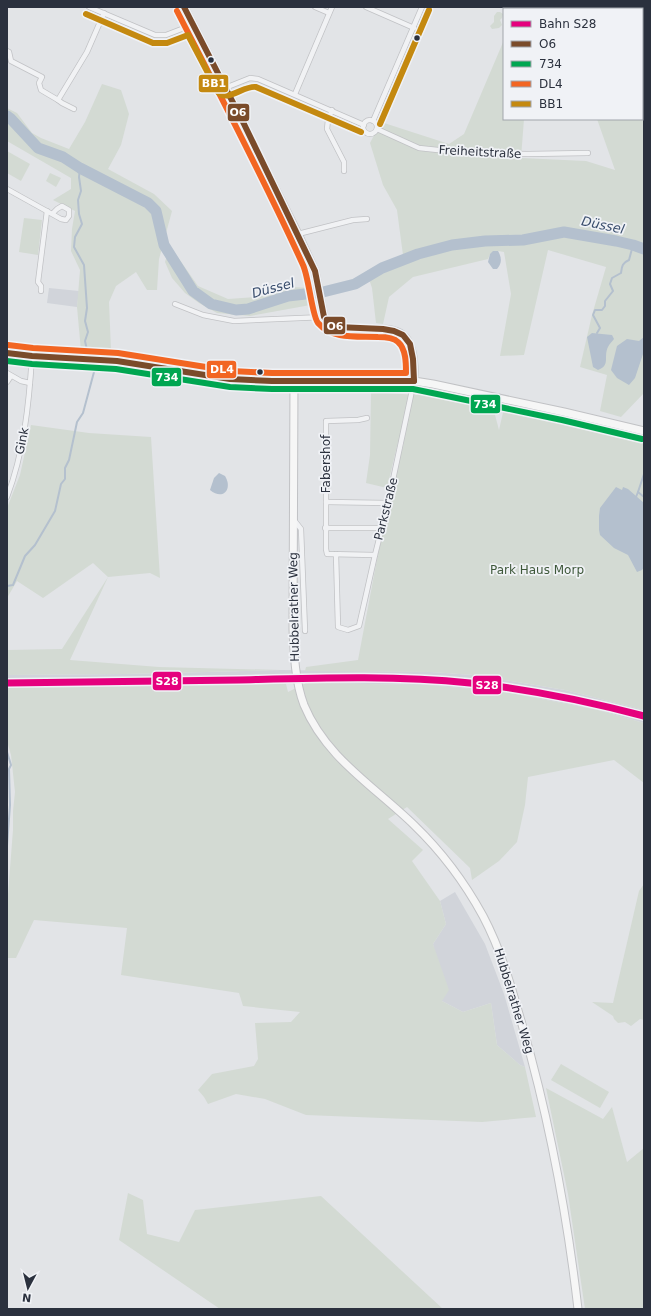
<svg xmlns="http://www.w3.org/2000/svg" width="651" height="1316" font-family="'DejaVu Sans',sans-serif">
<rect width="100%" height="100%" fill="#e2e4e7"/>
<g fill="#d1d4da">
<polygon points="49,288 79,291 77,307 47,303"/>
<polygon points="281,670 431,672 474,675 565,690 644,710 644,723 598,710 506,692 427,685 306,683 7,688 7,675 125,674"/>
<polygon points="455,892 485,944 504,994 525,1067 520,1065 497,1045 491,1003 463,1012 442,1001 433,944 446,924 440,901"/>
</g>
<g fill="#d3dad3">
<polygon points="518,7 600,7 601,9 517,9"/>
<polygon points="602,7 644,7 644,19 642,20 642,9 603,9"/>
<polygon points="497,12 500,12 503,14 502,18 500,20 502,25 499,28 492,29 490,26 494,22 494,16"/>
<polygon points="644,21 644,393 621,417 600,411 607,375 580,367 592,315 606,267 548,250 524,355 500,356 511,294 504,252 498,251 490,254 488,259 413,277 389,297 383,324 376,323 372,288 369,279 333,292 332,286 347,282 403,255 397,210 383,185 370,143 381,122 449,144 464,134 504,40 504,119 524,119 521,158 586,161 615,170 597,119 642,119 642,22"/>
<polygon points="102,84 121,90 129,114 121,145 108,169 154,194 172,211 159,259 157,290 147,290 136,272 116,286 109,302 111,350 100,352 81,351 77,307 80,270 71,251 72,229 75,211 53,200 71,189 71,178 7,141 7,108 17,113 32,133 41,138 69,149 85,122"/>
<polygon points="7,151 30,164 21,181 7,173"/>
<polygon points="50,173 61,178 56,187 46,181"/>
<polygon points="24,218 42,220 38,255 19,252"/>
<polygon points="170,246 198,286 228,299 257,297 290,287 313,288 316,304 250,316 217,313 199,303 185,293 172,278 165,262"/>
<polygon points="371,392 417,395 420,392 479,406 496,408 495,415 499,430 504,408 528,410 644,437 644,710 565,690 474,675 431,672 305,671 306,667 358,660 378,554 397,469 404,443 398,442 387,488 366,483 370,455"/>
<polygon points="31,425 89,433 151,437 160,578 150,573 108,577 70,660 159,667 281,670 125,674 7,675 7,650 62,649 108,577 93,563 43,598 17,581 7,598 7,508 20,475"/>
<polygon points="306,683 427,685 506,692 598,710 644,723 644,783 614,760 528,777 525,805 517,842 499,861 472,880 470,868 407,807 388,819 423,850 412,861 440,901 446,924 433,944 449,990 442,1001 463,1012 491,1003 497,1045 520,1065 525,1067 536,1117 482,1122 306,1115 265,1099 236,1094 208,1104 204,1097 198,1090 212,1074 254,1066 258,1059 255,1023 291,1022 300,1012 243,1006 239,993 121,975 127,928 34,920 16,958 7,958 7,893 8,894 13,830 13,811 15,792 11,755 7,741 7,688 134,685 286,684 288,692"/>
<polygon points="644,884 644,1020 640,1019 631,1026 625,1022 618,1023 614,1019 613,1016 592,1002 613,1003 639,891"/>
<polygon points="561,1064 609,1092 600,1108 551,1080"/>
<polygon points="546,1088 603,1119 612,1107 627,1162 644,1148 644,1309 585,1309 568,1194"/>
<polygon points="128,1193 143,1200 147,1234 179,1242 195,1210 321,1196 443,1309 220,1309 119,1240"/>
</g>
<g fill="#b4c0ce">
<path d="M493,251H498C502,258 502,263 497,269H493L488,262L490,254Z"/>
<path d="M592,333L612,335L614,339C612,342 609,344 608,347C603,357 611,365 598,370L593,367L587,337Z"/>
<polygon points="644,337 644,351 635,378 629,385 617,378 611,370 617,346 627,339 639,341"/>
<path d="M219,473L225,476C233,489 223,501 210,490L214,478Z"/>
<polygon points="616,487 622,490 623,487 628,489 644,503 644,567 642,570 637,572 628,555 614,548 600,535 599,530 599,516 600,508"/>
</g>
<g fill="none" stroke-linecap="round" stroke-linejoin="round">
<g stroke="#b4c0ce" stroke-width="2">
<polyline points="80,168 79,177 81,191 78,200 79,214 82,224 75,237 74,247 84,265 87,308 85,321 88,332 85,341 87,350"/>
<path d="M597,333L600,328L593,315L595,310H602L605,306V301L613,291L610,284L612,278L621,273C622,266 622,263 629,260L633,245"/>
<polyline points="644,474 638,492 644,497"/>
<polyline points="636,497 638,492"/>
<polyline points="7,586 13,585 25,556 35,545 55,511 61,484 65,479 65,468 69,460 77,422 83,413 94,372"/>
<polyline points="7,752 11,765 9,769 10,805 7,846"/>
</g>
<polyline stroke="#b4c0ce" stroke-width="11" points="7,116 11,119 38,148 63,157 80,168 148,203 156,211 164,245 193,291 211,304 236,310 248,309 288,296 323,292 355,284 382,268 418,254 452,245 485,241 523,240 564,232 616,241 633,245 644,249"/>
<defs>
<g id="street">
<polyline points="89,7 155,35 166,35 192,25"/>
<polyline points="315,7 329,13"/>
<polyline points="366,7 414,28"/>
<polyline points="7,51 9,52 11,61 42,77 39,83 41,90 58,100 87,52 104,13"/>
<polyline points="225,88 250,78 258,79 364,125"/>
<polyline points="295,94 332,7"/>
<polyline points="58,100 62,103 74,109"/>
<polyline points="332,110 328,120 327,129 344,162 344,171"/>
<circle cx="370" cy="127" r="7"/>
<polyline points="373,121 422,7"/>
<polyline points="377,129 419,148 466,153 528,154 588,153"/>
<polyline points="7,189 61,219 66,220 69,216 69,210 62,206 57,209 52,214"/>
<polyline points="298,234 353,220 367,219"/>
<polyline points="41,291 41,286 38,282 47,211"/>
<polyline points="175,304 203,315 234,321 324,317"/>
<polyline points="7,373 21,381 30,383"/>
<polyline points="7,382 11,376"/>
<polyline points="367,418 358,420 326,421 326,549 327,554 375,555"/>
<path d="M7,497C24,452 29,404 32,356"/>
<polyline points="326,502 388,503"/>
<polyline points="294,520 301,529 305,631"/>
<polyline points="325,528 382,528"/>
<polyline points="336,554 338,627 348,630 359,626 375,555 388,503 414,381"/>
</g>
<g id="secondary">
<path d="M184,7L244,124L254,146L298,234L315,271L324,317L330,323L337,327C384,334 417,312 414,381"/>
<polyline points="7,353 32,356 117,361 230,379 272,381 414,381 433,384 564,412 644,431"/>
<path d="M294,380L293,629C294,654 295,681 304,705C326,758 374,786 414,825C441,851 465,883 483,916C502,952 512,989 523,1028C549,1119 567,1214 578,1309"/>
</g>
</defs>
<use href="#street" stroke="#c1c2c5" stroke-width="6"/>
<use href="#secondary" stroke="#c1c2c5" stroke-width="9"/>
<use href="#street" stroke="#f1f2f4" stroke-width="4.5"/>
<use href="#secondary" stroke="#f6f6f6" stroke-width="7"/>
<defs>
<g id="bus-1">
<polyline points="184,7 244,124 315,271 324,317 330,323 337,327 383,329 394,331 403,335 410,344 413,359 414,381"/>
<polyline points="7,353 32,356 117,361 230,379 272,381 414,381"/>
</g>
<polyline id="bus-2" points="7,361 32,364 116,369 230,387 272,389 413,389 562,420 642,439"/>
<path id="bus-3" d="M8,345L33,348L118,353L231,371L272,373H406C406,363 406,349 398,342C393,337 384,337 378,337C357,336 333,340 318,323C312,316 309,278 303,265C264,179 220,95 177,11"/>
<g id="bus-4">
<path d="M86,14L153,43H167L188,35L218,92C227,103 244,85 256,87L361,132"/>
<polyline points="380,124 429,10"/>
</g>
</defs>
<use href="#bus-1" stroke="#f0f2f6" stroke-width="9"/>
<use href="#bus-2" stroke="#f0f2f6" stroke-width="9"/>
<use href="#bus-3" stroke="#f0f2f6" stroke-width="9"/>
<use href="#bus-4" stroke="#f0f2f6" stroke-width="9"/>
<use href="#bus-1" stroke="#7a4b2a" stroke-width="6"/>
<use href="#bus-2" stroke="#00a651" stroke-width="6"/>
<use href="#bus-3" stroke="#f26522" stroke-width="6"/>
<use href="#bus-4" stroke="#c48910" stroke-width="6"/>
<defs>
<path id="rail-1" d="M7,683C84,682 161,681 239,680C316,678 394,675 470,683C529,689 587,701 644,716"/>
</defs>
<use href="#rail-1" stroke="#f0f2f6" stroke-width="10"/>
<use href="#rail-1" stroke="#e5007d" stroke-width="7"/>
</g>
<g fill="#2b313e" stroke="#f0f2f6" stroke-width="1.5">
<circle cx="417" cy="38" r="3.5"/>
<circle cx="211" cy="60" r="3.5"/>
<circle cx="260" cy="372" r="3.5"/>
</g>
<g text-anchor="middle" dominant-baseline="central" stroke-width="3.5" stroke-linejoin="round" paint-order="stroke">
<g font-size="12" fill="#2b313e" stroke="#f0f2f6">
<text transform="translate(480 152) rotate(3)">Freiheitstraße</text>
<text transform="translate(22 441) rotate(-79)">Gink</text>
<text transform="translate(326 464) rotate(-90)">Fabershof</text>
<text transform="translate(386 509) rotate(-76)">Parkstraße</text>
<text transform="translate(294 607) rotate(-91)">Hubbelrather Weg</text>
<text transform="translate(514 1001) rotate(73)">Hubbelrather Weg</text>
</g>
<g font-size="12" fill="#3e583a" stroke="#f0f2f6">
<text x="537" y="570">Park Haus Morp</text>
</g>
<g font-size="13" font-style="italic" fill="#3a4e6d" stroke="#f0f2f6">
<text transform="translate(603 225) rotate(12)">Düssel</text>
<text transform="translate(273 288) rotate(-15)">Düssel</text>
</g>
</g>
<g stroke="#f0f2f6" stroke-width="1.5">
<rect x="198" y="74" width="31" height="19" rx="4" fill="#c48910"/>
<rect x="227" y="103" width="23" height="19" rx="4" fill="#7a4b2a"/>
<rect x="323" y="316" width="23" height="19" rx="4" fill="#7a4b2a"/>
<rect x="206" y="360" width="31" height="19" rx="4" fill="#f26522"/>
<rect x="151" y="367" width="31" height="20" rx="4" fill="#00a651"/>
<rect x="470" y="394" width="31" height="20" rx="4" fill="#00a651"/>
<rect x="152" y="671" width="30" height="20" rx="4" fill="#e5007d"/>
<rect x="472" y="675" width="30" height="20" rx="4" fill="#e5007d"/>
</g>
<g font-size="11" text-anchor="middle" font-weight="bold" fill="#fff">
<text x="214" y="87">BB1</text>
<text x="238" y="116">O6</text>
<text x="335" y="330">O6</text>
<text x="222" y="373">DL4</text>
<text x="167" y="381">734</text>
<text x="485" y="408">734</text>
<text x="167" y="685">S28</text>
<text x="487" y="689">S28</text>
</g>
<rect width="651" height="1316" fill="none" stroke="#2b313e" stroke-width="16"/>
<rect x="503" y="8" width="140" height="112" fill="#f0f2f6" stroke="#a1a5ac"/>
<rect x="511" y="21" width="20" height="6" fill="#e5007d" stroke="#a1a5ac"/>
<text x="539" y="28" font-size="12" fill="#2b313e">Bahn S28</text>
<rect x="511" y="41" width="20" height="6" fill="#7a4b2a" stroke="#a1a5ac"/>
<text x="539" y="48" font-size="12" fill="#2b313e">O6</text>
<rect x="511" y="61" width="20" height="6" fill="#00a651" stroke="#a1a5ac"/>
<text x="539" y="68" font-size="12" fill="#2b313e">734</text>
<rect x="511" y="81" width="20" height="6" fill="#f26522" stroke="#a1a5ac"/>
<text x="539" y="88" font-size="12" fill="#2b313e">DL4</text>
<rect x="511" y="101" width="20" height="6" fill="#c48910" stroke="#a1a5ac"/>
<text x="539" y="108" font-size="12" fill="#2b313e">BB1</text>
<g transform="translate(28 1288) rotate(187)" stroke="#f0f2f6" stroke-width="3" paint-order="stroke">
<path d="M0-3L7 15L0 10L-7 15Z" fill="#2b313e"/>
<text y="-6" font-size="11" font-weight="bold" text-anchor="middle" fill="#2b313e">N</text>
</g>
</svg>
